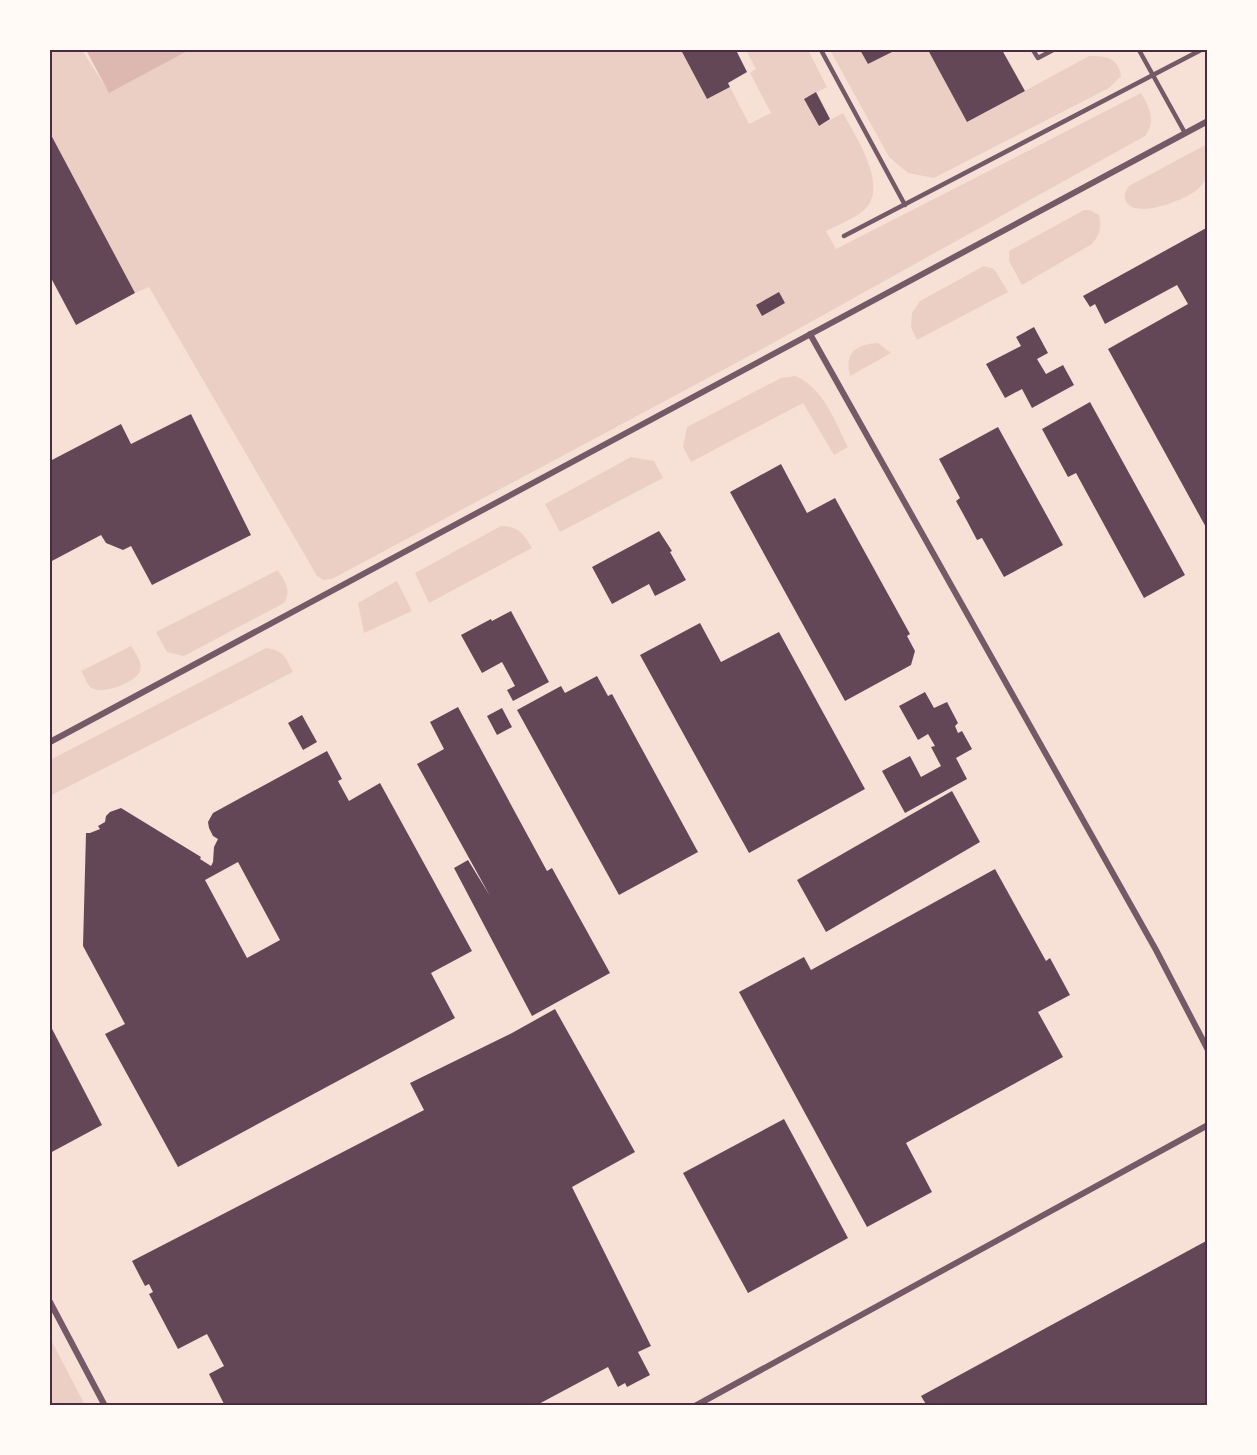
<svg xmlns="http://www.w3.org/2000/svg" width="1257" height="1455" font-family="Ubuntu,sans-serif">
<rect width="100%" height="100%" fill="#f7e1d7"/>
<g fill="#ebcfc5">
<path d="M50,50H82L109,92L188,50H681L707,99L730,87L749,124L771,113L750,73L756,69L746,50H808L827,87L804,99L819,126L843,113C855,136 891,188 863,211C853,219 838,225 826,231L836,249L1141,93C1149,107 1157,120 1145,136L764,348L332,579L323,580L317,576L149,287L135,293L50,133Z"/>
<path d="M830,50H860L868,64L896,50H928L968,122L1089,56C1106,56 1118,57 1121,76L1109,88L934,178L908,173L889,157Z"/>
<path d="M1207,144V178C1203,183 1199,189 1194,192C1181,201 1140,217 1128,204C1122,198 1125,192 1129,186Z"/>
<path d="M1084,210H1090L1099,215C1102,227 1100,234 1092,244L1022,285L1009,261V251Z"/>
<polygon points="984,266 994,269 1008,292 917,340 911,327 912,313 920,301"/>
<path d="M878,343L891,353L850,376C844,353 856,344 878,343Z"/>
<path d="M796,376C824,389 835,421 848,447L834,455L803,403L691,462L683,447L687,427L781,378Z"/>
<polygon points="631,457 654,461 663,478 560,532 545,504"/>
<path d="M501,526C518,526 524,534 532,548L429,603L415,573Z"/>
<path d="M278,570C285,582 292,590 284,603L184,656L167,652L156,632Z"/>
<polygon points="397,581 412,611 364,633 358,603"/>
<path d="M131,646C135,653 143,662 140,671C136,683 100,696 90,687C87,684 84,675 81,671Z"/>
<path d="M266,648C284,651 285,656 293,672L50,796V760Z"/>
<polygon points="50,1338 85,1405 50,1405"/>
</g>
<polygon fill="#dcb8b0" points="86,50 189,50 109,93"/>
<g fill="#644757" fill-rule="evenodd">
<polygon points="681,50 741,50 737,52 747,72 728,83 730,87 707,99"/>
<polygon points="860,50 896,50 868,64"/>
<polygon points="928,50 1002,50 1025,91 967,122"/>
<polygon points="816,92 830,119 819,126 804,99"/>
<polygon points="50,133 135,293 76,325 50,276"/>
<polygon points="1208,227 1208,531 1108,349 1188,304 1177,285 1105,324 1095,304 1090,307 1083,296"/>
<polygon points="779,292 785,303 762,316 756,305"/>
<polygon points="1034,327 1048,353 1037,359 1046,374 1063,365 1074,385 1032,408 1022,389 1005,398 986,364 1021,346 1016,337"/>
<polygon points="1090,402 1185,575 1144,598 1076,473 1068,477 1042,429"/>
<polygon points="191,414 251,535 152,585 131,546 123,550 106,543 101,535 50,562 50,461 121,424 131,444"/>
<polygon points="998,427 1063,545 1004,577 982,538 977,540 967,521 956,501 960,498 939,459"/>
<polygon points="781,464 807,513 835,498 910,634 907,636 915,651 911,665 845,701 730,492"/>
<polygon points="659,531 672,551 670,552 686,580 655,596 649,584 612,604 592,567"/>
<polygon points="511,611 549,682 513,701 507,690 515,686 502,662 482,673 461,635 491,619 492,621"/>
<polygon points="700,623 721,662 779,632 865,789 749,853 640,655"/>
<polygon points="597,676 608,696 612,694 698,852 619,895 517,710 561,686 565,693"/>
<polygon points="925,692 934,708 947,702 958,723 955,726 958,733 962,731 972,749 956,758 967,779 905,813 882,771 910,756 921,777 941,766 931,747 935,746 928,734 918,740 899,706"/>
<polygon points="458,707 547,871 552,868 610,973 532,1016 454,868 468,860 490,896 417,764 444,749 430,722"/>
<polygon points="502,708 512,727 497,735 487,716"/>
<polygon points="302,715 317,742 303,750 288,723"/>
<path d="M327,751L342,779L338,781L349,801L380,783L472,951L431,973L455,1018L178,1167L105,1034L125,1024L83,946L86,833H90L100,829L98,826L105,822L106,816L110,812L121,808L201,857L200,859L211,866L213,862L214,847L218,839L213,836L209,828L208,822L213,813ZM238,862L280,940L247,958L205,880Z"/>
<polygon points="952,791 980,842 826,932 797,880"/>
<polygon points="995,869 1046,961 1050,958 1070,995 1038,1012 1063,1057 906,1143 932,1192 867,1227 739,992 804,957 811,970"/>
<polygon points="555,1009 635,1152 572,1187 651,1346 638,1352 650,1375 627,1387 625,1383 618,1387 608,1367 535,1406 225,1406 209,1374 224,1366 207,1334 178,1349 149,1294 153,1292 149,1284 145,1286 132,1261 424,1110 410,1083 512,1033"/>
<polygon points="50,1025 102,1125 50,1153"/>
<polygon points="784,1119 848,1238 748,1293 683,1173"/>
<polygon points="1208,1240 1208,1406 927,1406 921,1396"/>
</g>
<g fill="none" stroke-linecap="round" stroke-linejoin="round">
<g stroke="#755966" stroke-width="4.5">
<polyline points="821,50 905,205"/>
<polyline points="1033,50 1038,58 1053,50"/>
<polyline points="1139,50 1185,133"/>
<polyline points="844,236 1201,50"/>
</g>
<g stroke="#755966" stroke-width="6">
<polyline points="810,334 1156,950 1208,1050"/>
<polyline points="50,742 1208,121"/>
<polyline points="50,1302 105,1406"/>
<polyline points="695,1406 1208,1125"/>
</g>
</g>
<rect width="1257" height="1455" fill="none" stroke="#fffaf5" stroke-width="102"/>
<rect x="51" y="51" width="1155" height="1353" fill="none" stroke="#4a2c40" stroke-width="2"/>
</svg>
